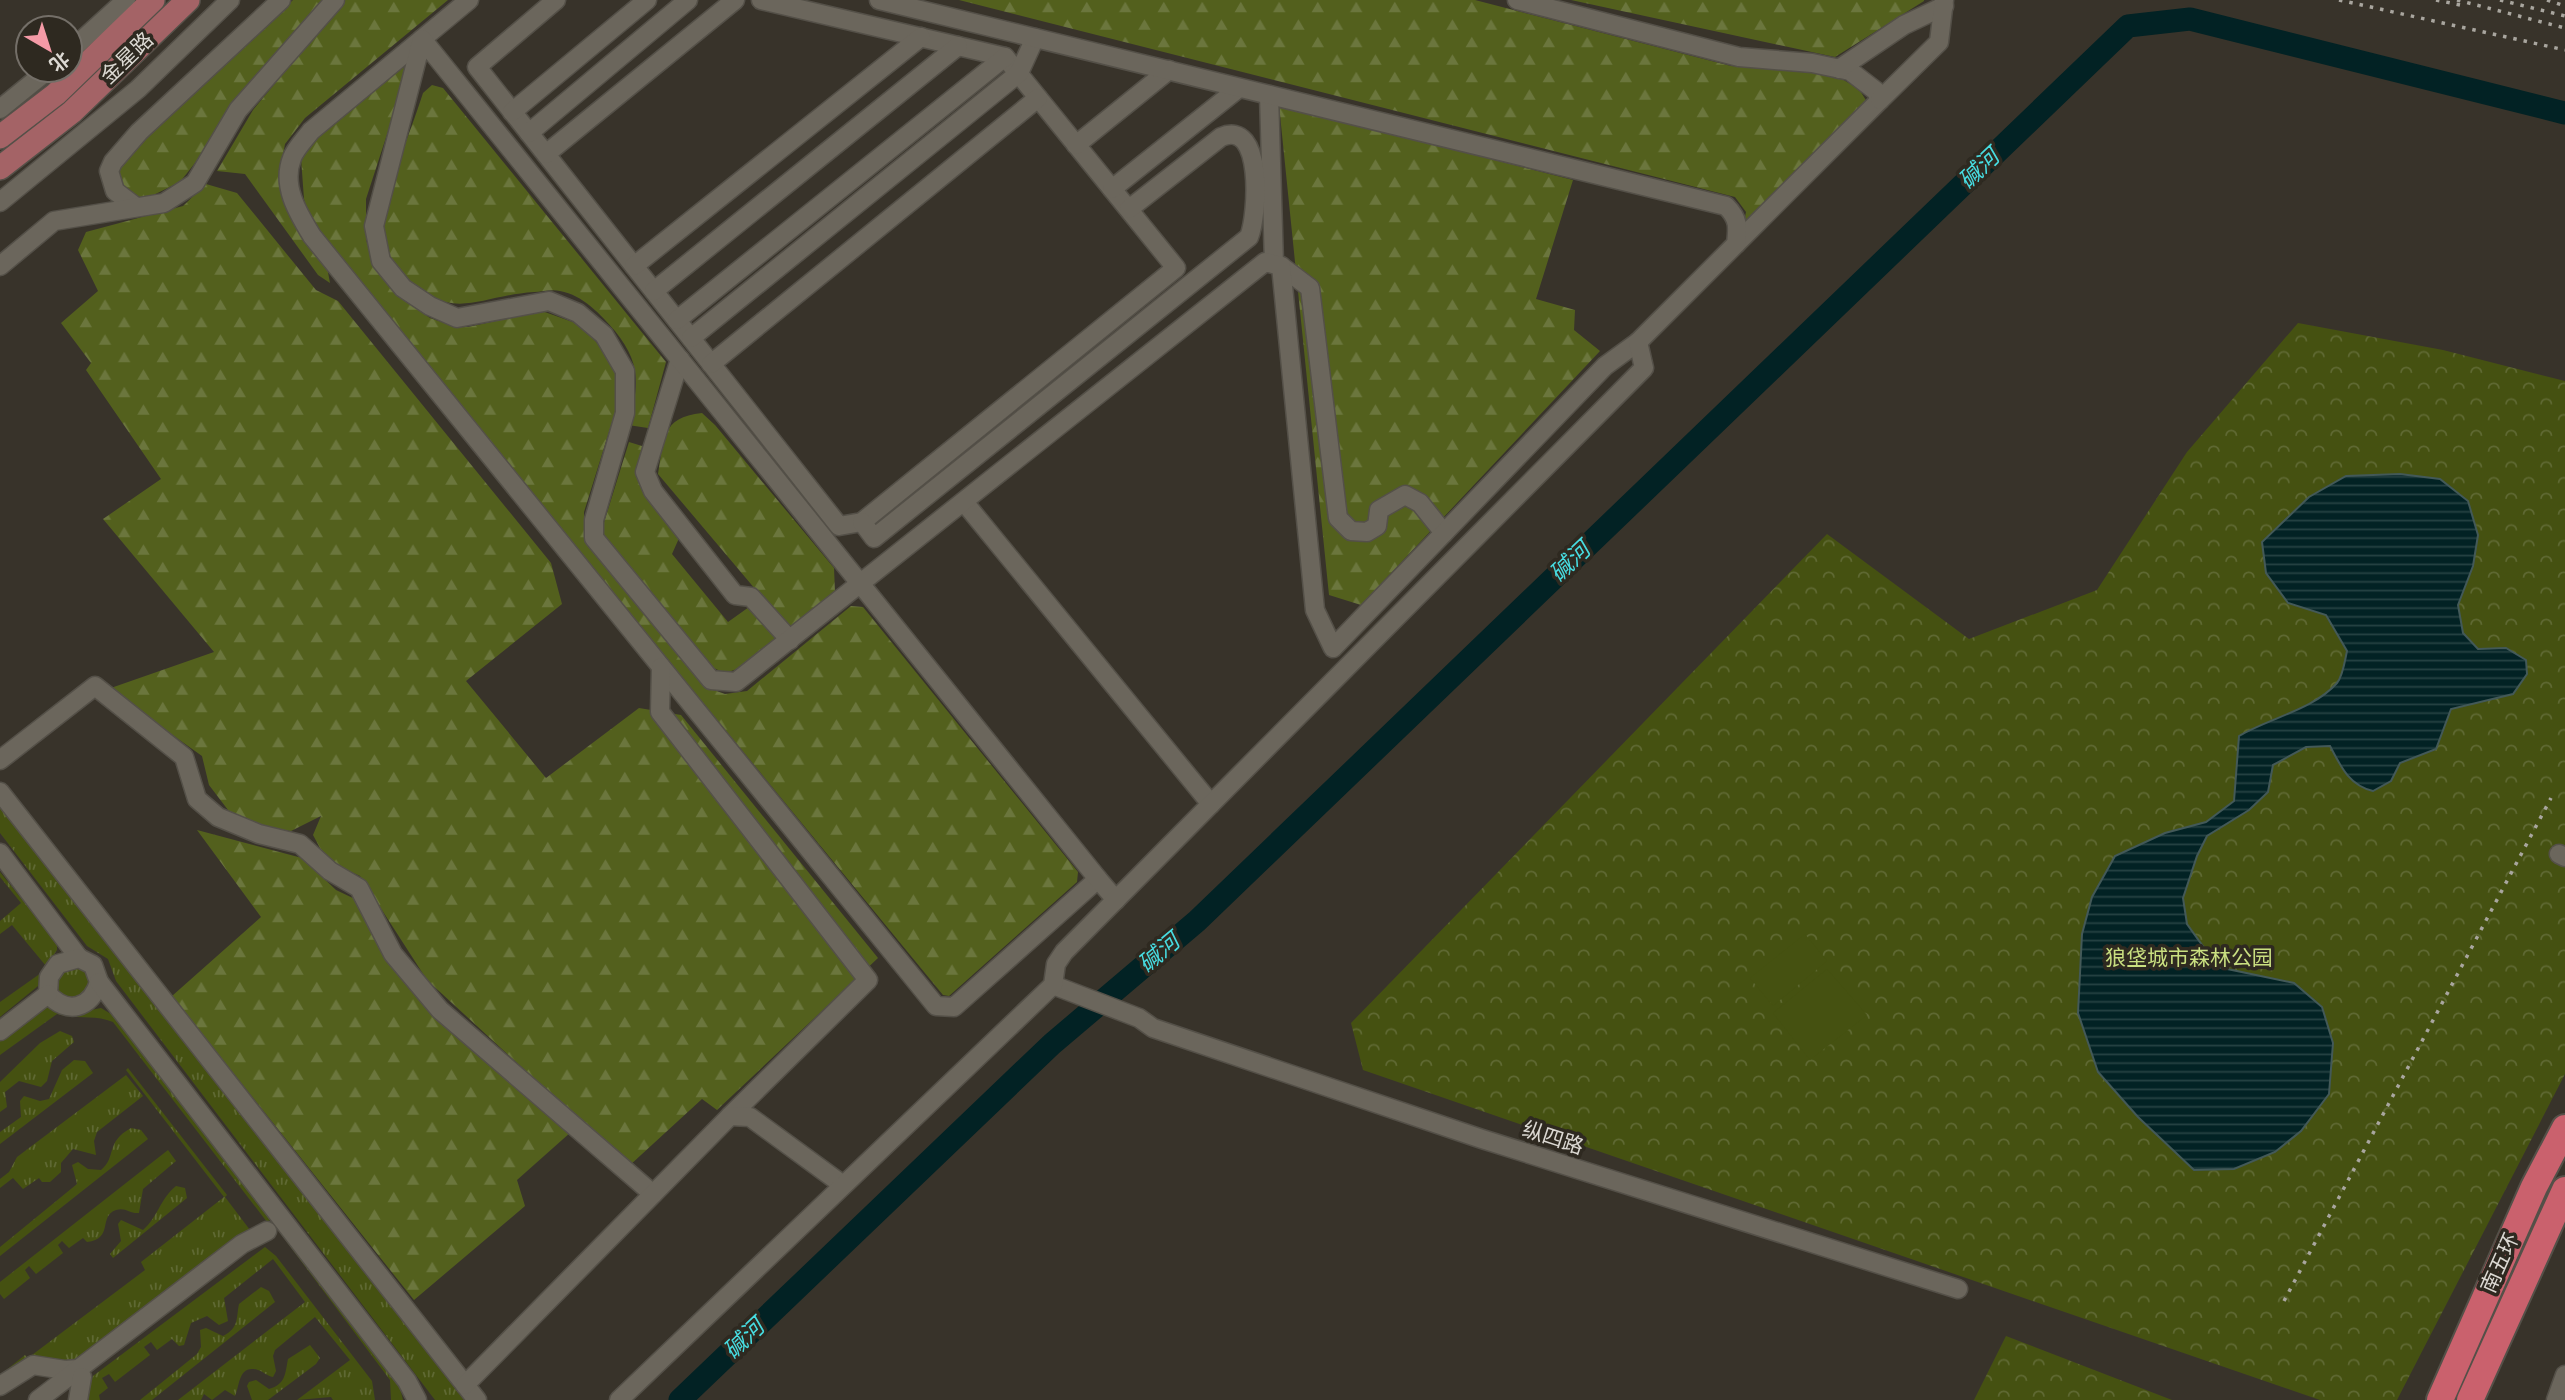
<svg xmlns="http://www.w3.org/2000/svg" width="2565" height="1400" font-family="'Source Sans 3','Noto Sans SC',sans-serif">
<defs>
<pattern id="grass-tufts" width="24" height="20" patternUnits="userSpaceOnUse" patternTransform="scale(1.75)"><rect width="24" height="20" fill="#455111"/><path d="M3 7l-1-3M5 7V3M7 7l1-3M15 17l-1-3M17 17v-4M19 17l1-3" fill="none" stroke="#5f6933"/></pattern>
<pattern id="forest-firs" width="22" height="20" patternUnits="userSpaceOnUse" patternTransform="scale(1.75)"><rect width="22" height="20" fill="#53601d"/><path d="M5 1l3.5 6h-7zM16 11l3.5 6h-7z" fill="#6b763d"/></pattern>
<pattern id="park-crowns" width="20" height="18" patternUnits="userSpaceOnUse" patternTransform="scale(1.75)"><rect width="20" height="18" fill="#455111"/><path d="M2 6a3 3 0 1 1 6 0M12 15a3 3 0 1 1 6 0" fill="none" stroke="#5f6933"/></pattern>
<pattern id="water-rules" width="6" height="5" patternUnits="userSpaceOnUse" patternTransform="scale(1.75)"><rect width="6" height="5" fill="#022224"/><path d="M0 2.5h6" fill="none" stroke="#264243"/></pattern>
</defs>
<rect width="100%" height="100%" fill="#38332a"/>
<g fill="url(#grass-tufts)">
<polygon points="0,807 464,1400 435,1400 116,981 108,959 87,946 0,833"/>
<polygon points="0,872 57,943 57,950 46,966 12,925 0,934 0,921 21,903 0,877"/>
<circle cx="73" cy="983" r="16"/>
<polygon points="41,973 38,986 0,1017 0,1002"/>
<path d="M48,1005L71,1014L101,1008L116,1017L273,1218L267,1222L113,1022C94,1014 76,1020 57,1014L0,1055V1040Z"/>
<polygon points="60,1031 72,1036 74,1042 52,1061 47,1081 41,1087 19,1081 5,1092 7,1107 0,1112 0,1082 40,1043"/>
<polygon points="74,1060 85,1061 93,1073 0,1144 0,1132 21,1117 20,1101 24,1096 40,1101 49,1099 62,1070"/>
<polygon points="128,1068 227,1195 225,1197 250,1230 79,1360 0,1380 0,1375 25,1355 28,1358 145,1270 141,1262 224,1197 126,1070"/>
<polygon points="126,1075 143,1096 97,1132 94,1141 96,1155 73,1149 61,1163 61,1172 50,1182 42,1182 39,1178 23,1189 13,1178 0,1188 0,1179 9,1172 17,1157"/>
<path d="M131,1128L141,1130L148,1139L0,1256V1247L77,1184L72,1165L78,1162L88,1169L101,1170C117,1157 105,1142 131,1128Z"/>
<path d="M168,1150L176,1161L143,1189L139,1213C130,1214 126,1207 116,1210C98,1216 114,1239 87,1242L83,1238L69,1248L62,1241L58,1245L63,1253L36,1274L29,1266L25,1270L30,1278L4,1299L0,1294V1282Z"/>
<path d="M176,1186L185,1188L187,1198L113,1258L110,1254L121,1241L118,1224L121,1220L143,1230C158,1217 160,1199 176,1186Z"/>
<polygon points="280,1233 399,1384 403,1400 391,1400 390,1380"/>
<path d="M265,1247L276,1256L372,1381L375,1400H333L331,1397L297,1400L350,1360L315,1317L275,1350L273,1356L276,1371L273,1377C267,1376 264,1372 258,1370C238,1364 240,1386 235,1396L225,1390L212,1400L204,1394L201,1400H178L305,1302L273,1259L224,1298L228,1321L219,1325L207,1316L191,1323L184,1345L179,1346L172,1339L157,1350L151,1342L144,1347L150,1355L115,1382L109,1374L102,1378L108,1388L99,1395L100,1400H85L93,1376Z"/>
<path d="M261,1287L269,1291L275,1302L152,1400H140L197,1354L201,1347L200,1330L206,1328L223,1336C239,1328 236,1319 239,1304Z"/>
<path d="M310,1345L320,1358L316,1364L268,1400H252L247,1386L249,1382L256,1380L269,1389C286,1384 285,1374 288,1359Z"/>
</g>
<g fill="url(#forest-firs)">
<polygon points="293,0 323,0 180,182 135,204 118,186 118,163"/>
<polygon points="344,0 448,0 305,118 285,144 279,176 285,206 301,237 327,267 330,283 318,275 245,174 217,171 253,110"/>
<polygon points="959,0 1475,0 1731,66 1835,75 1859,89 1867,102 1743,227 1746,212 1735,197"/>
<polygon points="1571,0 1924,0 1924,1 1835,57"/>
<polygon points="406,67 405,79 366,199 366,240 375,266 407,302 430,318 450,325 468,327 542,311 581,325 606,353 619,380 618,403 584,512 584,530 590,545 708,688 725,694 747,691 851,606 863,607 1078,872 1077,882 949,996 943,995 313,228 304,199 301,158 329,122 396,69"/>
<path d="M432,85L443,88L666,362L648,428L628,425C639,386 642,365 615,331C601,315 583,295 560,291C552,289 541,292 534,292C475,296 452,325 402,273C392,263 382,246 383,231C387,185 409,137 423,93Z"/>
<polygon points="1279,105 1573,180 1536,299 1575,310 1574,330 1600,351 1361,605 1329,595"/>
<polygon points="206,184 237,193 316,290 338,301 551,563 562,604 466,681 546,778 639,708 681,715 878,958 717,1110 702,1099 629,1166 427,980 360,876 327,861 313,835 321,816 291,831 254,827 228,810 209,785 202,756 108,689 214,652 103,519 161,479 86,370 91,363 61,323 98,291 78,250 86,232 183,206"/>
<path d="M702,413L715,425L834,568L835,592L788,628L658,474C664,440 661,417 702,413Z"/>
<path d="M629,442L642,446C637,493 648,504 680,536L672,554L728,622L749,607L777,637L737,669L725,673L709,666L601,532Z"/>
<polygon points="197,830 302,858 336,890 357,900 392,968 437,1018 571,1132 517,1180 525,1206 414,1300 172,996 261,917"/>
</g>
<g fill="url(#park-crowns)">
<polygon points="2298,323 2443,350 2565,381 2565,1074 2397,1400 2320,1400 1363,1070 1351,1023 1827,534 1969,639 2097,590 2187,452"/>
<polygon points="2006,1336 2172,1400 1974,1400"/>
</g>
<g fill="#455111">
<polygon points="1805,934 1827,961 1773,1006 1750,978"/>
<polygon points="1827,969 1867,1015 1810,1060 1773,1013"/>
</g>
<path fill="url(#water-rules)" stroke="#435958" stroke-width="2" d="M2400,474L2440,479L2468,501L2478,535L2473,566L2458,605L2463,633L2478,649L2506,648L2526,660L2527,674L2513,694L2451,709L2436,749L2400,763L2391,781L2373,791C2349,785 2341,767 2330,746L2306,747L2273,765L2268,792L2249,810L2207,836L2197,856L2183,898L2187,924L2218,967L2294,983L2322,1007L2333,1043L2329,1094L2301,1131L2275,1152L2234,1169L2194,1170L2138,1117L2098,1072L2078,1013L2082,934L2092,897L2115,856L2165,833L2206,822L2234,801L2239,736C2269,718 2313,710 2337,683C2343,676 2345,660 2347,651L2326,615L2288,603L2266,573L2262,542L2309,497L2346,476Z"/>
<g fill="none" stroke-linecap="round" stroke-linejoin="round">
<polyline stroke="#022224" stroke-width="23" points="680,1400 1052,1044 1197,921 2128,26 2190,19 2565,113"/>
<defs>
<g id="minor">
<path d="M469,0L311,131C305,139 295,149 292,158C281,186 298,213 312,236L936,1006L954,1007L1098,879"/>
<polyline points="556,0 477,67 839,526 862,522 1176,268 1005,57 761,0"/>
<polyline points="1517,0 1739,57 1812,63 1850,71 1876,91 1880,100 1736,244"/>
<polyline points="70,51 126,0"/>
<polyline points="1839,69 1904,25 1944,6"/>
<polyline points="1269,95 1274,264"/>
<polyline points="1880,100 1939,42 1944,0"/>
<polyline points="0,109 48,70"/>
<polyline points="512,112 647,0"/>
<polyline points="529,133 688,0"/>
<polyline points="1076,145 1169,70"/>
<polyline points="546,154 735,0"/>
<polyline points="1112,189 1239,88"/>
<polyline points="0,202 138,89 230,0"/>
<polyline points="136,207 115,191 109,171 113,162 139,132 281,0"/>
<polyline points="0,266 54,221 164,203 195,183 238,110 335,0"/>
<polyline points="634,266 921,37"/>
<polyline points="1281,266 1310,288 1338,518 1351,531 1367,532 1377,526 1379,510 1405,495 1420,503 1444,533"/>
<polyline points="654,291 958,46"/>
<polyline points="677,320 1005,57"/>
<polyline points="691,338 1019,73 1035,38"/>
<polyline points="680,359 645,472 653,491 735,595 751,597 790,640"/>
<polyline points="711,364 1038,98"/>
<polyline points="964,502 1211,804"/>
<path d="M862,522L874,538L1249,237C1258,215 1264,118 1221,137L1129,209"/>
<polyline points="661,667 660,712 868,980 730,1116"/>
<polyline points="0,760 95,686 184,757 197,799 218,817 259,834 300,844 330,871 359,888 393,954 440,1010 653,1194"/>
<polyline points="0,792 477,1400"/>
<polyline points="0,853 79,958"/>
<polyline points="2559,854 2565,857"/>
<path d="M1116,900L1098,879C873,599 647,319 422,39L374,226L381,261L403,288L430,306L457,318L549,301L578,313L604,335L625,371V413L594,520V538L711,680L736,682L1265,262L1281,266L1315,610L1333,648L1605,366L1638,342"/>
<path d="M79,958L93,965L99,982C91,1009 67,1015 48,994L49,977L58,964Z"/>
<polyline points="99,982 407,1381 417,1400"/>
<polyline points="1053,985 1139,1018 1153,1028 1482,1139 1958,1289"/>
<polyline points="0,1031 48,994"/>
<polyline points="465,1385 730,1116 750,1117 843,1185"/>
<polyline points="0,1386 33,1365 65,1370 78,1369"/>
<polyline points="38,1400 242,1244 267,1231"/>
<polyline points="78,1400 82,1377"/>
<path d="M619,1400L1053,985L1056,964L1064,952L1644,368L1638,342L1736,244C1738,227 1739,219 1726,206L879,0"/>
<polyline points="2556,1400 2565,1375"/>
</g>
<g id="major">
<polyline points="0,137 56,94 153,0"/>
<polyline points="0,168 72,112 188,0"/>
</g>
<g id="highway">
<polyline points="2440,1400 2534,1187 2565,1128"/>
<polyline points="2470,1400 2565,1190"/>
</g>
</defs>
<use href="#minor" stroke="#545048" stroke-width="21"/>
<use href="#major" stroke="#545048" stroke-width="26"/>
<use href="#highway" stroke="#545048" stroke-width="30"/>
<use href="#minor" stroke="#6b665c" stroke-width="18"/>
<use href="#major" stroke="#a46366" stroke-width="23"/>
<use href="#highway" stroke="#ca616d" stroke-width="26"/>
<g stroke="#a9a69f" stroke-width="3.5" stroke-dasharray="3.5 7" stroke-linecap="butt">
<polyline points="2339,0 2565,50"/>
<polyline points="2436,0 2465,6"/>
<polyline points="2457,0 2565,28"/>
<polyline points="2500,0 2565,16"/>
<polyline points="2547,0 2565,6"/>
<polyline points="2284,1301 2551,798"/>
</g>
</g>
<g text-anchor="middle" dominant-baseline="central" stroke-width="7" stroke-linejoin="round" paint-order="stroke">
<g font-size="21" fill="#dcd9d3" stroke="#2e2920">
<text transform="translate(127 58) rotate(-44)">金星路</text>
<text transform="translate(1553 1138) rotate(18)">纵四路</text>
<text transform="translate(2500 1263) rotate(-66)">南五环</text>
</g>
<g font-size="21" fill="#c9df80" stroke="#2e2920">
<text x="2189" y="958">狼垡城市森林公园</text>
</g>
<g font-size="23" font-style="italic" fill="#47dce1" stroke="#2e2920">
<text transform="translate(1979 169) rotate(-44)">碱河</text>
<text transform="translate(1570 562) rotate(-44)">碱河</text>
<text transform="translate(1159 953) rotate(-40)">碱河</text>
<text transform="translate(744 1339) rotate(-44)">碱河</text>
</g>
</g>
<g transform="translate(49 49) rotate(141)"><circle r="33" fill="#2e2920" stroke="#746f68" stroke-width="2"/>
<path d="M0-5L12 26L0 18L-12 26Z" fill="#f49aa6"/>
<text y="-10" font-size="19" font-weight="bold" text-anchor="middle" fill="#dcd9d3">北</text>
</g>
</svg>
